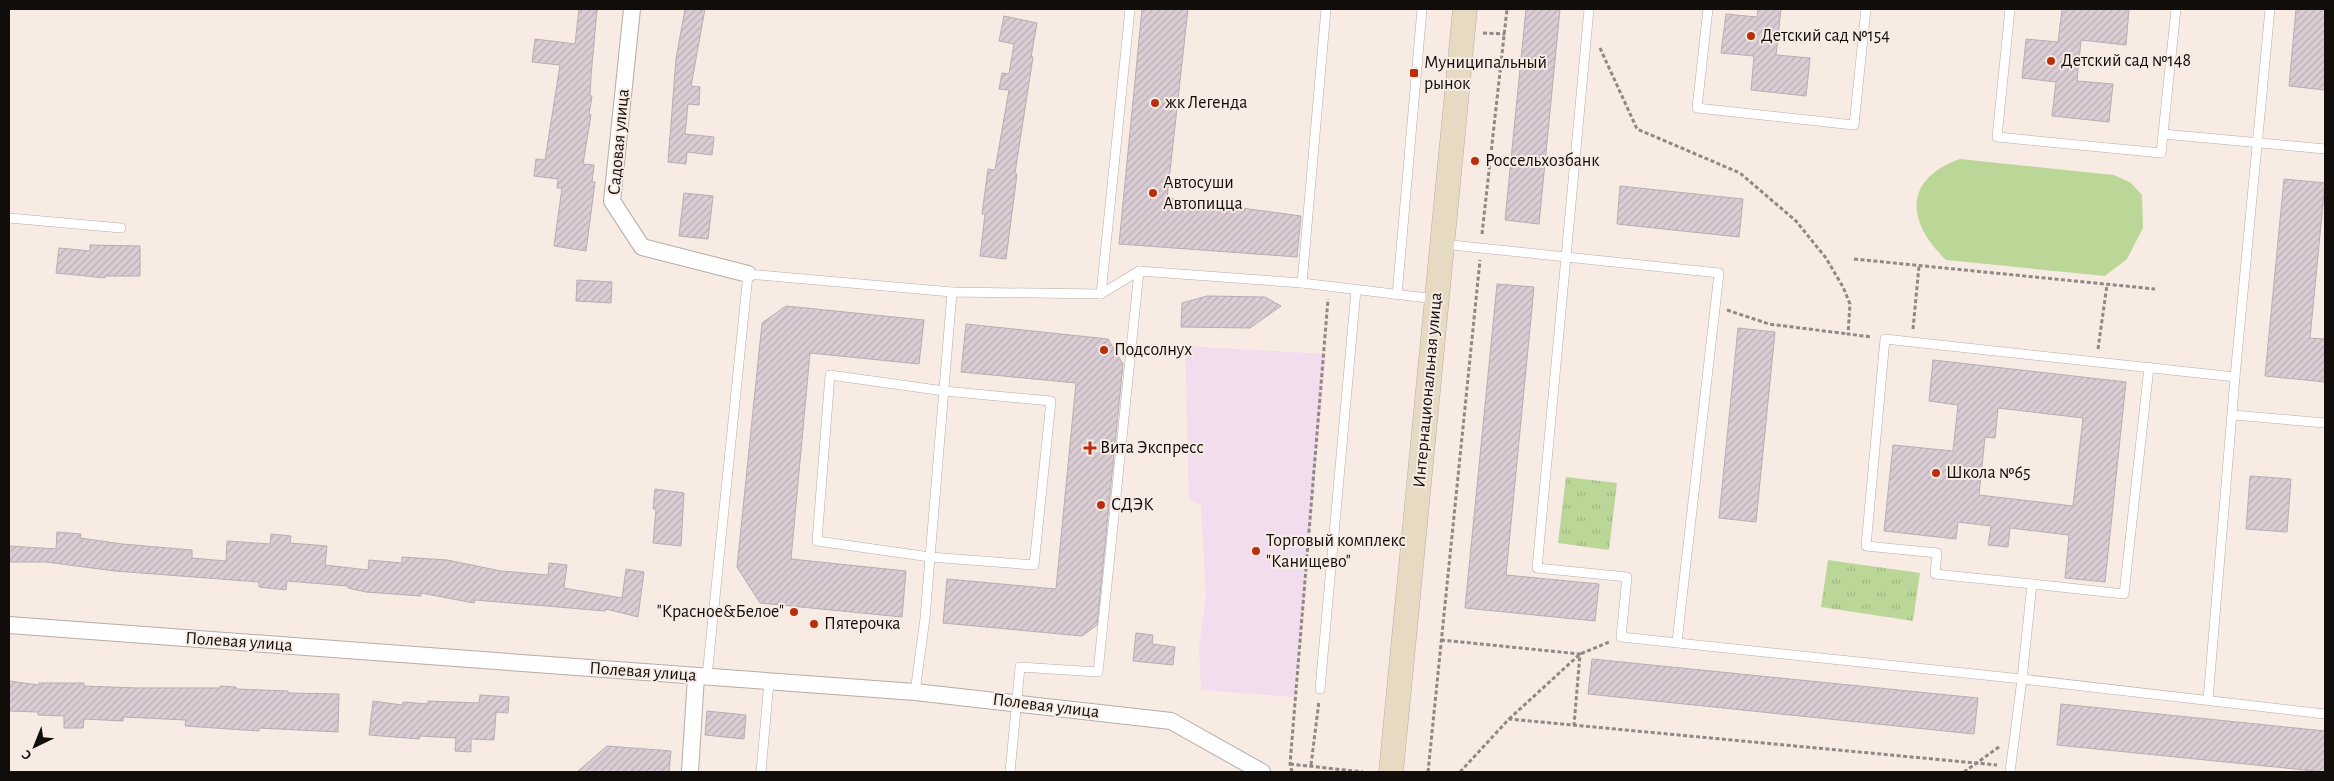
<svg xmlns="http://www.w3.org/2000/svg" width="2334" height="781" font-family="'Alegreya Sans',sans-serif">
<defs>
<pattern id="park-tufts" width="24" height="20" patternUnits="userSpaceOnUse" patternTransform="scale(1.25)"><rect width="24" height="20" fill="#bbd798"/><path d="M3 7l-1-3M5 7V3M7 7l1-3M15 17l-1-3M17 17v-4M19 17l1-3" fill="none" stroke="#a0b782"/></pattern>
<pattern id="building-hatch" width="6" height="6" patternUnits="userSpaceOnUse" patternTransform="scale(1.25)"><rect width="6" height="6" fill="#dacdd4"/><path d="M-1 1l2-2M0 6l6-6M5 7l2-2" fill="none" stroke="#baafb5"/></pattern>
</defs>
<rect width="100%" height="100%" fill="#f7ebe4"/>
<polygon fill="#f1dded" points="1185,346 1326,354 1295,697 1201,690 1199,646 1206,597 1201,505 1189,499"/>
<g fill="url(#park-tufts)">
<polygon points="1566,477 1617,483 1609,550 1558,543"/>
<polygon points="1828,560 1920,573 1913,621 1821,607"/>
</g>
<path fill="#bbd798" d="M1960,159L2114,175L2131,183L2142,195L2143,228L2127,259L2105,276L1946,260C1906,222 1903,179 1960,159Z"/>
<g fill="url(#building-hatch)" stroke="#b9adb2" fill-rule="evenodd">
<polygon points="579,9 597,10 591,76 590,96 592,96 589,114 591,115 583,164 594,165 592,182 595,182 586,251 554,246 562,188 557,188 558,179 534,176 536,159 545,160 560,65 532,62 535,39 575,44"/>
<polygon points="685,9 705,9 691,86 700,87 699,105 688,104 685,134 714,137 712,155 687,152 686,164 668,162 676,59"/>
<polygon points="1142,9 1188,9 1167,198 1301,216 1297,257 1119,244"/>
<polygon points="1526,9 1560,9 1539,224 1505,220"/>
<polygon points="1758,9 1781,9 1776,55 1810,58 1806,96 1751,90 1754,56 1721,53 1726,14 1757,17"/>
<polygon points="2062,9 2129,9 2126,45 2081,40 2077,81 2113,84 2109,122 2052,116 2056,82 2022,78 2026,39 2058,42"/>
<polygon points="2296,9 2325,9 2325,90 2289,86"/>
<polygon points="1004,16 1037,23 1031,57 1033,57 1015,173 1017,174 1006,259 980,256 985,214 982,214 988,169 995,170 1009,90 999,89 1002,73 1009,74 1014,44 999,41"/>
<polygon points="2284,179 2325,183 2310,338 2325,339 2325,382 2265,376"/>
<polygon points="1620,186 1743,199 1739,237 1617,224"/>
<polygon points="684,193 713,196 708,239 679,236"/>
<polygon points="90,245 140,246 140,276 105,276 105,278 56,273 59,248 90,251"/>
<polygon points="577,280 612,282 611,303 576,301"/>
<polygon points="1497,284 1534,287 1506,575 1599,584 1595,621 1465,608"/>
<polygon points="1207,296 1265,297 1281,306 1250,328 1181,327 1182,303"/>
<polygon points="786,306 924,320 919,364 810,353 791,559 906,571 902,617 760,603 737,567 762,323"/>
<polygon points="966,324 1108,339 1123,364 1097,625 1082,636 943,623 947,579 1056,589 1076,383 961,372"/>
<polygon points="1738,328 1775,332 1756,522 1719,518"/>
<path d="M1933,360L2126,382L2105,582L2065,578L2069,535L2010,528L2008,547L1988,545L1991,526L1958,522L1956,539L1884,531L1893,445L1953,451L1958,405L1929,401ZM1998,408L2083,418L2073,506L1979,495L1985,437L1995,438Z"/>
<polygon points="2250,476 2291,479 2287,532 2246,529"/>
<polygon points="655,489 684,493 681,546 653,543 656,509 653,509"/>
<polygon points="57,532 81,534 80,538 122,544 192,550 192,558 226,561 227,541 270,544 271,534 291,536 290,543 327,546 325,565 368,570 369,560 402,563 402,557 447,560 501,571 548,575 549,563 567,565 564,588 622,598 626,569 644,572 638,617 606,609 605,611 475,600 474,603 421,593 421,596 366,592 348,588 348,586 287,581 286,590 259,587 259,582 115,571 46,562 9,562 9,546 56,549"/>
<polygon points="1136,633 1153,635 1152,644 1175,647 1173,665 1133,661"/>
<polygon points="1592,659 1978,698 1974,734 1588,694"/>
<polygon points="9,681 39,685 39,683 84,683 84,686 137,688 220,688 220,686 236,687 236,689 288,691 288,693 339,694 338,732 259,728 259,731 185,726 186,720 123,717 123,721 84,719 83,728 64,728 64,716 38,715 38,712 9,711"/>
<polygon points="480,695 509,697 508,713 496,712 494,740 471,739 471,752 455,751 456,738 420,736 419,739 369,735 373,701 402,705 403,702 428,704 428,701 479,703"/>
<polygon points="2061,704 2325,731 2325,772 2057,745"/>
<polygon points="707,711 746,715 744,739 705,735"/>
<polygon points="607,746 671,751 669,772 577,772"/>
</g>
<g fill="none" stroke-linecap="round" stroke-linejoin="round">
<defs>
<g id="lane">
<polyline points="1589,9 1566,257 1719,273 1677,642"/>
<polyline points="1708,9 1697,108 1854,125 1866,9"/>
<polyline points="2010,9 1997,137 2161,153 2176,9"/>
<polyline points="2163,134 2325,149"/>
<polyline points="9,218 121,228"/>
<polyline points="1442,244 1566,257 1537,568 1627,577 1621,637 2022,679 2010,772"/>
<polyline points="1302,283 1326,9"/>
<polyline points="1101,294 1130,9"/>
<polyline points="1397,295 1422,9"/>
<polyline points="2149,367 2124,594 2032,584 2022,679 2325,714"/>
<polygon points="830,375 944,391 1051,401 1034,565 930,557 817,541"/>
<polyline points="2233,415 2325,423"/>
<polyline points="2032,584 1935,574 1937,553 1866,546 1885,339 2235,377"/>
<polyline points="707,676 748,274 952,292"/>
<polyline points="1320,689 1356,290"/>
<polyline points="915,692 925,618 952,292 1101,294 1139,271 1302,283 1436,299"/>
<polyline points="2208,700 2235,377 2270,9"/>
<polyline points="761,772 769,681"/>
<polyline points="1010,772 1020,667 1098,672 1139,271"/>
</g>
<g id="street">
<polyline points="632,9 612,201 642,247 748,274"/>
<polyline points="9,625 915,692 1171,721 1262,772"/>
<polyline points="690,772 696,676"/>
</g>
<polyline id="secondary" points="1391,772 1465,9"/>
</defs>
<use href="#lane" stroke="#b7aca5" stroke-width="10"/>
<use href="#street" stroke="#b7aca5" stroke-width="18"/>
<use href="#secondary" stroke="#b7aca5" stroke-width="25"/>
<g stroke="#918884" stroke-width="3" stroke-dasharray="4 2.5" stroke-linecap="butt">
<polyline points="1483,33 1505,34"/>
<polyline points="1600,48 1637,129 1740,173 1796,221 1826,258 1843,287 1850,304 1848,334 1872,337"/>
<polyline points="1482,234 1507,9"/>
<polyline points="1854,259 2155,289"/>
<polyline points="1727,310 1769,324 1848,334"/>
<polyline points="1913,329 1919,266"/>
<polyline points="2098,349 2107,285"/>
<polyline points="1441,640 1580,654 1574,725"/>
<polyline points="1509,719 1580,654 1609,642"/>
<polyline points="1290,764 1363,772"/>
<polyline points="1311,765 1319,701"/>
<polyline points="1292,772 1290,764 1328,299"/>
<polyline points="1428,772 1480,260"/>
<polyline points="1460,772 1509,719 1997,765"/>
<polyline points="1964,772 1999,747"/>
</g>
<use href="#lane" stroke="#fff" stroke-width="9"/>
<use href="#street" stroke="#fff" stroke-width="16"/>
<use href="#secondary" stroke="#e6dac3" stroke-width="24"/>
</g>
<g fill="#b92e0d" stroke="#f7ebe4" stroke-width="2">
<circle cx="1751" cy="36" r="5"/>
<circle cx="2051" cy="61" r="5"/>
<rect x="1409" y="68" width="10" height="10" rx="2.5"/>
<circle cx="1155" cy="103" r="5"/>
<circle cx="1475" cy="161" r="5"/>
<circle cx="1153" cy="193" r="5"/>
<circle cx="1104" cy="350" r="5"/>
<path d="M1087.5 440.5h5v5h5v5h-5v5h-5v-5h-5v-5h5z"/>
<circle cx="1936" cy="473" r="5"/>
<circle cx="1101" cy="505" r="5"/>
<circle cx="1256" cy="551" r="5"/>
<circle cx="794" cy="612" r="5"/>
<circle cx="814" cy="624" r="5"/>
</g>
<g text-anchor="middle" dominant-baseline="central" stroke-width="4" stroke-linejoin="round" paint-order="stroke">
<g font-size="18" fill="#110d0b" stroke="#f7ebe4" text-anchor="start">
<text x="1761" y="36">Детский сад №154</text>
<text x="2061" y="61">Детский сад №148</text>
<text x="1424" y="63">Муниципальный<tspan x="1424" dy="21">рынок</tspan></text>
<text x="1165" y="103">жк Легенда</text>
<text x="1485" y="161">Россельхозбанк</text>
<text x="1163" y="183">Автосуши<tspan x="1163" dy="21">Автопицца</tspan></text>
<text x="1114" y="350">Подсолнух</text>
<text x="1100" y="448">Вита Экспресс</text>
<text x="1946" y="473">Школа №65</text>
<text x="1111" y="505">СДЭК</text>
<text x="1266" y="541">Торговый комплекс<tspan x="1266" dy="21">"Канищево"</tspan></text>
<text x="784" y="612" text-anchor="end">"Красное&amp;Белое"</text>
<text x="824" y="624">Пятерочка</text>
</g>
<g font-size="18" fill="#110d0b" stroke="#f7ebe4">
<text transform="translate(619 142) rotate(-85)">Садовая улица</text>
<text transform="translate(1428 390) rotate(-85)">Интернациональная улица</text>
<text transform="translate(239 642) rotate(4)">Полевая улица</text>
<text transform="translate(643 672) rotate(4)">Полевая улица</text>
<text transform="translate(1046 706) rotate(7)">Полевая улица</text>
</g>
</g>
<rect width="2334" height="781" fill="none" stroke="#110d0b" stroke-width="20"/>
<g transform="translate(35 746) rotate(223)" stroke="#f7ebe4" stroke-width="4" paint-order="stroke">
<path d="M0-4L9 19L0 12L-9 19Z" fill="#110d0b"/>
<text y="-8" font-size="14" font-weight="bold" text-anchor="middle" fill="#110d0b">С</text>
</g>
</svg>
